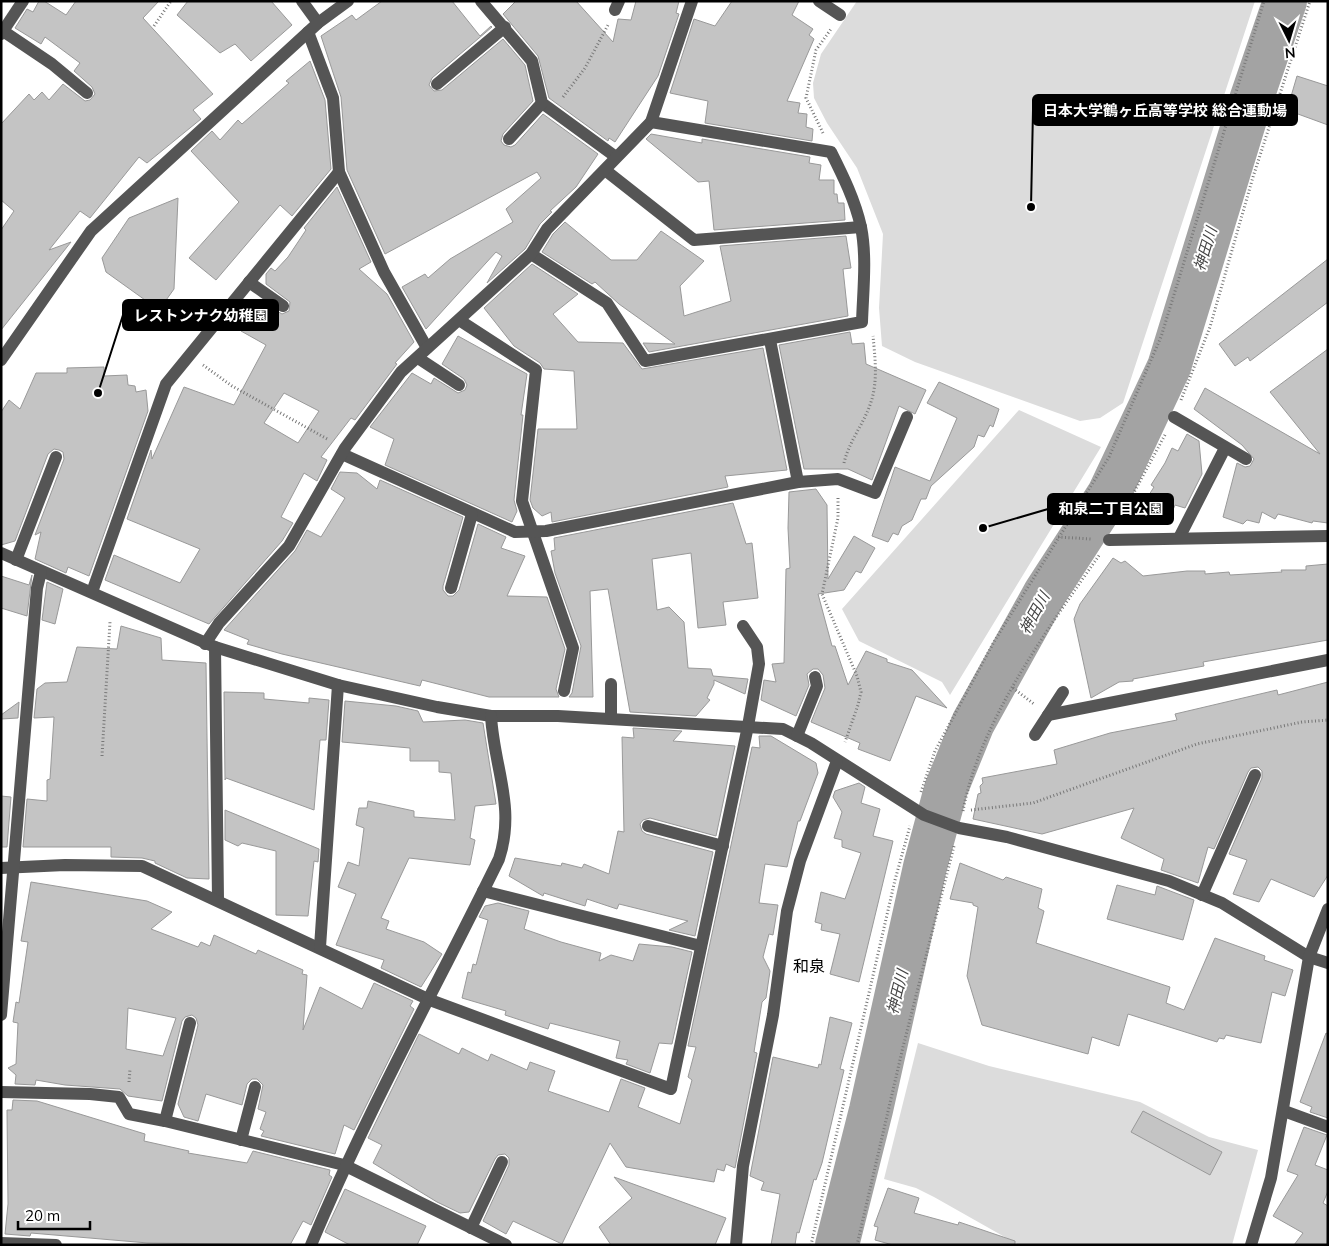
<svg xmlns="http://www.w3.org/2000/svg" width="1329" height="1246" font-family="Mulish,'Noto Sans JP',sans-serif">
<rect width="100%" height="100%" fill="#fff"/>
<g fill="#dcdcdc">
<polygon points="857,1 1255,1 1123,403 1100,418 1080,421 915,362 882,346 879,308 883,234 857,168 827,123 814,98 813,83 821,54"/>
<polygon points="1019,410 1101,447 950,695 942,682 859,641 842,609"/>
<polygon points="918,1043 989,1066 1140,1102 1209,1137 1258,1150 1232,1245 1019,1245 934,1197 916,1188 884,1179"/>
</g>
<g fill="none" stroke-linecap="round" stroke-linejoin="round">
<polyline stroke="#a3a3a3" stroke-width="44" points="837,1245 871,1110 925,867 946,789 973,723 1045,593 1109,494 1169,367 1249,106 1285,1"/>
</g>
<g fill="#c4c4c4" stroke="#999" fill-rule="evenodd">
<polygon points="39,1 44,1 66,15 76,1 159,1 143,18 213,94 193,110 201,119 147,163 139,157 90,218 80,211 49,250 71,242 1,330 1,230 14,211 1,200 1,124 29,94 34,100 42,92 49,100 63,84 85,101 90,100 95,94 92,87 74,71 80,63 45,37 41,44 15,28 27,9 33,12"/>
<polygon points="188,1 271,1 292,25 251,61 235,44 220,53 177,15"/>
<polygon points="382,1 452,1 480,36 491,26 492,27 432,78 429,85 434,91 442,90 503,39 525,65 533,101 503,134 501,141 504,145 511,147 515,145 543,114 598,154 576,187 550,211 552,212 540,224 525,249 487,283 502,256 496,252 426,329 402,287 425,274 428,278 450,259 513,222 506,209 541,178 537,172 385,254 347,170 341,97 321,36 352,15 356,20"/>
<polygon points="516,1 576,1 613,42 618,19 631,20 636,1 679,1 676,13 679,14 658,76 615,142 609,138 608,141 549,98 538,56 503,14"/>
<polygon points="732,1 799,1 792,15 813,29 809,35 814,39 787,101 800,103 798,113 807,114 806,127 813,129 812,141 705,123 708,101 670,93 694,19 715,26"/>
<polygon points="310,61 325,100 331,169 292,216 280,205 216,280 189,258 239,202 191,151 212,131 220,140 238,120 242,124 289,83 286,81"/>
<polygon points="1297,76 1328,86 1328,125 1287,110"/>
<polygon points="651,134 702,143 702,139 810,157 809,163 821,165 819,180 834,180 834,194 837,194 838,203 844,203 845,220 714,230 709,181 698,182 646,139"/>
<path d="M337,187L371,262L359,269L387,294L414,342L395,363L397,364L355,420L351,418L321,457L327,460L317,481L304,473L281,517L293,523L282,541L209,624L105,580L114,555L180,583L200,549L127,519L151,450L152,459L184,387L234,405L266,345L241,331L245,323L237,319L250,302L268,312L267,305L282,314L289,311L290,302L266,284V274L271,268L275,271L288,257L306,230L304,228ZM284,393L319,411L298,443L264,423Z"/>
<polygon points="178,198 174,289 159,310 106,272 102,258 129,218"/>
<polygon points="565,222 611,260 637,260 661,231 704,261 680,286 684,316 731,301 720,246 846,236 851,268 843,269 848,316 649,352 643,343 675,344 619,304 595,282 592,284 542,252 553,234"/>
<polygon points="1328,259 1328,302 1250,361 1248,357 1235,366 1219,344"/>
<polygon points="532,264 578,294 553,314 578,342 623,343 642,369 763,348 787,470 725,476 728,487 552,522 551,512 542,516 533,508 530,500 538,429 577,429 574,371 544,369 540,363 514,346 484,308"/>
<polygon points="850,332 852,344 864,343 866,364 926,390 915,414 899,406 872,480 848,469 804,469 779,345"/>
<polygon points="458,336 527,374 521,415 523,415 514,500 517,511 512,522 385,465 394,439 370,427 412,373 431,384 434,378 458,393 465,390 467,385 464,379 442,364"/>
<polygon points="1328,349 1328,523 1313,521 1312,523 1278,514 1275,519 1262,512 1259,523 1247,520 1243,524 1223,517 1237,463 1245,467 1250,466 1254,459 1242,445 1194,409 1205,388 1320,454 1270,392"/>
<polygon points="104,367 104,376 127,375 128,385 135,386 136,392 146,390 148,411 89,576 68,567 66,573 35,559 41,532 35,535 64,459 63,452 59,450 54,449 48,454 15,541 1,545 1,412 9,400 20,409 36,373 67,373 67,368"/>
<polygon points="939,382 999,409 993,427 990,425 984,437 978,435 974,447 931,486 926,499 921,499 912,520 902,526 898,535 893,533 888,542 872,536 895,467 930,481 957,418 927,403"/>
<polygon points="1187,434 1199,441 1202,474 1185,508 1175,505 1168,522 1156,516 1131,523 1154,487 1151,485 1165,463 1172,448 1178,451"/>
<polygon points="340,472 357,473 377,489 380,480 463,517 443,586 443,590 448,596 453,596 459,590 478,524 506,537 501,548 525,556 507,596 547,597 565,649 556,689 559,697 489,697 422,680 420,686 282,654 247,644 249,640 224,630 295,551 307,530 321,537 345,498 331,489"/>
<polygon points="816,489 827,505 828,579 854,536 875,548 861,573 856,571 844,590 818,594 832,646 835,646 848,685 866,651 887,659 887,662 912,670 947,708 916,696 890,761 858,749 860,743 811,722 825,688 823,675 818,669 813,669 807,674 809,685 796,716 761,700 764,680 776,682 772,664 784,663 786,569 790,568 788,528 789,492"/>
<polygon points="733,503 746,544 752,543 758,598 723,602 726,625 698,628 691,553 652,559 657,610 669,607 684,622 688,668 711,669 713,676 748,679 745,694 714,680 714,684 707,698 710,700 696,716 630,712 608,589 590,591 593,697 569,697 572,693 581,646 555,573 551,551 555,550 554,538"/>
<polygon points="1113,558 1121,563 1125,561 1143,576 1187,571 1205,571 1205,574 1229,572 1230,575 1282,572 1281,570 1306,570 1306,566 1328,564 1328,640 1203,662 1204,666 1133,679 1133,681 1119,682 1091,698 1074,619 1080,604"/>
<polygon points="32,575 27,616 1,608 1,576 29,585"/>
<polygon points="47,582 63,589 55,624 42,620"/>
<polygon points="121,626 161,638 162,660 206,663 209,879 187,878 155,863 155,861 142,858 111,857 111,847 23,847 27,799 47,801 47,780 50,779 54,717 34,718 37,689 45,683 67,682 77,647 117,649"/>
<polygon points="1328,682 1328,875 1314,897 1271,879 1259,902 1233,894 1247,860 1229,854 1262,778 1262,771 1258,767 1251,768 1248,772 1214,849 1208,847 1198,883 1161,870 1164,859 1121,838 1134,808 1042,834 973,819 978,794 981,793 980,786 983,783 982,778 1057,764 1054,750 1110,733 1177,720 1175,714 1277,690 1278,695"/>
<polygon points="224,692 264,693 264,699 309,703 309,698 329,700 326,740 320,740 314,810 226,778 225,780"/>
<polygon points="345,701 396,706 418,711 423,722 465,720 483,723 496,804 475,806 470,838 475,840 470,865 409,858 381,918 389,921 386,929 424,942 442,954 421,987 381,968 384,960 336,945 356,894 338,887 348,862 359,866 364,828 356,825 359,808 367,808 368,801 414,811 414,817 455,820 451,773 439,772 439,761 410,761 410,748 342,742"/>
<polygon points="19,702 18,718 1,719 1,715"/>
<polygon points="633,728 682,731 673,741 735,746 716,836 650,818 643,820 640,824 642,831 646,834 713,852 695,936 669,930 688,921 619,904 617,909 587,899 585,906 544,893 543,896 509,876 515,858 561,866 562,863 582,868 584,864 609,874 618,831 624,832 622,737 634,738"/>
<polygon points="759,736 771,736 816,763 818,773 800,821 798,821 787,867 765,864 759,903 778,905 773,935 769,934 763,957 770,971 766,998 762,1002 754,1052 757,1053 735,1168 726,1164 724,1171 717,1169 714,1182 626,1167 610,1143 562,1244 513,1221 506,1234 483,1221 509,1165 509,1158 505,1154 498,1155 495,1159 469,1212 460,1213 437,1202 373,1163 382,1145 368,1138 419,1034 459,1054 462,1048 488,1061 491,1054 527,1070 530,1062 555,1071 548,1091 609,1112 621,1079 645,1088 638,1107 680,1124 692,1080 688,1077 696,1047 688,1046 752,747 760,748"/>
<polygon points="859,783 865,787 861,803 880,809 873,836 893,841 859,982 830,974 840,934 821,930 822,924 815,922 821,892 845,899 861,853 842,847 842,840 834,838 842,812 833,797 835,791"/>
<polygon points="1,796 11,797 7,847 1,847"/>
<polygon points="225,810 319,849 318,862 314,861 308,916 276,915 276,851 242,843 238,846 225,840"/>
<polygon points="960,863 1003,880 1006,877 1042,889 1038,908 1044,911 1036,943 1170,987 1166,1003 1184,1010 1215,938 1265,956 1264,960 1293,970 1285,996 1272,992 1261,1043 1226,1035 1224,1039 1219,1038 1217,1042 1128,1014 1119,1046 1092,1037 1088,1054 982,1025 967,976 978,907 973,905 973,903 950,899"/>
<path d="M31,882L147,901L172,912L151,929L198,947L201,942L210,946L214,935L256,954L258,950L303,970L302,974L307,975L303,1030L320,987L362,1009L374,983L413,1001L410,1006L414,1009L354,1130L344,1125L335,1154L261,1136L264,1131L260,1129L266,1112L258,1109L263,1085L257,1079H252L247,1084L242,1105L206,1094L198,1121L184,1117L178,1104L198,1025L196,1018L192,1015L185,1017L182,1021L162,1101L128,1096L120,1089L65,1085L36,1080L35,1085L15,1084L16,1075L8,1068L16,1064L18,1023L13,1022L16,1002L19,1003L28,942L21,941ZM128,1008L176,1018L163,1056L126,1049Z"/>
<polygon points="1117,885 1155,895 1157,886 1194,900 1183,940 1107,919"/>
<polygon points="498,903 529,911 524,929 561,942 601,953 599,961 611,955 633,961 639,944 672,947 692,952 672,1044 659,1043 650,1073 626,1064 628,1060 616,1058 620,1041 550,1023 548,1029 505,1015 506,1011 462,998 468,972 471,973 473,964 476,965 488,920 479,917 485,906"/>
<polygon points="830,1017 852,1023 840,1069 844,1070 822,1163 816,1180 814,1179 799,1233 797,1232 795,1245 771,1245 780,1194 761,1190 764,1182 750,1176 773,1057 818,1068 819,1064 821,1065"/>
<polygon points="1326,1033 1328,1034 1328,1118 1310,1112 1312,1107 1300,1102"/>
<polygon points="13,1100 37,1101 145,1134 144,1141 189,1151 188,1153 247,1163 253,1151 330,1170 329,1175 332,1177 311,1225 303,1221 290,1245 148,1243 31,1233 30,1236 5,1234 8,1204 7,1110 12,1110"/>
<polygon points="1143,1111 1222,1152 1210,1175 1131,1132"/>
<polygon points="1304,1127 1327,1135 1315,1165 1328,1170 1328,1191 1323,1203 1328,1206 1328,1245 1294,1245 1303,1233 1273,1216 1298,1175 1287,1171"/>
<polygon points="614,1177 726,1218 715,1245 611,1245 599,1227 632,1198"/>
<polygon points="888,1188 919,1198 914,1213 958,1225 959,1222 1015,1241 1015,1245 893,1245 875,1240 878,1227 874,1226"/>
<polygon points="345,1189 426,1226 417,1245 350,1245 325,1232"/>
</g>
<g fill="none" stroke-linecap="round" stroke-linejoin="round">
<g stroke="#777" stroke-width="3" stroke-dasharray="1 2.5" stroke-linecap="butt">
<polyline points="154,26 171,1"/>
<polyline points="563,97 585,68 608,25"/>
<polyline points="823,133 806,98 816,50 831,29"/>
<polyline points="203,365 232,386 329,440"/>
<polyline points="1181,400 1210,327 1253,177 1310,1"/>
<path d="M844,463C849,441 864,424 871,402C878,381 875,357 873,336"/>
<polyline points="838,498 838,518 822,594 857,676 861,692 858,705 845,742"/>
<polyline points="1118,522 1166,433"/>
<polyline points="1058,537 1091,539"/>
<polyline points="1013,688 1034,704"/>
<polyline points="102,756 110,622"/>
<polyline points="921,792 935,751 995,640 1109,457 1161,337 1264,1"/>
<polyline points="971,810 1033,803 1197,744 1302,722 1328,720"/>
<path d="M963,811C980,720 1048,629 1100,554"/>
<polyline points="129,1082 130,1069"/>
<polyline points="811,1245 895,880 910,826"/>
<polyline points="857,1245 903,1047 954,846"/>
</g>
<g stroke="#555" stroke-width="12">
<polyline points="302,1 318,23"/>
<polyline points="481,1 532,61 542,103 616,157"/>
<polyline points="819,1 840,15"/>
<polyline points="615,10 619,1"/>
<polyline points="3,31 52,64 87,93"/>
<polyline points="308,32 333,98 339,172 384,272 427,348"/>
<polyline points="1,34 23,1"/>
<polyline points="437,84 505,27"/>
<polyline points="509,139 542,103"/>
<polyline points="605,170 694,240 861,227"/>
<path d="M531,254L607,303L645,361L862,322C863,291 867,257 861,227C855,200 843,176 831,152L651,122"/>
<polyline points="249,282 283,306"/>
<polyline points="459,320 536,370 522,501 573,648 564,691"/>
<polyline points="770,340 798,482"/>
<polyline points="418,358 459,385"/>
<polyline points="1,360 91,231 318,23 348,1"/>
<polyline points="1174,417 1246,459"/>
<polyline points="342,454 515,532 546,531 798,482 838,479 875,493 907,417"/>
<polyline points="1179,538 1225,448"/>
<polyline points="1109,540 1328,536"/>
<polyline points="1,553 215,647 338,685 437,707 491,716 558,716 783,729 811,743 924,815 959,828 1007,837 1169,881 1222,903 1309,957 1328,963"/>
<polyline points="16,560 56,457"/>
<polyline points="451,588 472,514"/>
<polyline points="92,592 166,384 339,172"/>
<polyline points="205,644 219,623 289,546 345,448 401,372 531,254 547,229 651,122 692,1"/>
<polyline points="215,647 218,899"/>
<polyline points="1048,715 1328,660"/>
<polyline points="611,719 611,684"/>
<polyline points="1035,735 1063,692"/>
<polyline points="797,736 817,686 815,677"/>
<polyline points="648,826 723,846"/>
<polyline points="1,868 65,865 142,866 430,1000 671,1089 748,726 759,664 757,647 743,626"/>
<polyline points="483,891 701,946"/>
<polyline points="1202,895 1255,775"/>
<polyline points="320,947 338,685"/>
<polyline points="1,1015 37,588 41,572"/>
<polyline points="1,1092 90,1094 119,1097 129,1114 165,1121 344,1165 506,1245"/>
<polyline points="1284,1111 1328,1127"/>
<polyline points="165,1121 190,1023"/>
<polyline points="241,1140 255,1087"/>
<polyline points="471,1228 502,1162"/>
<polyline points="1,1243 56,1245"/>
<path d="M311,1245C366,1113 436,988 499,859C516,807 494,768 491,716"/>
<polyline points="736,1245 743,1166 773,1015 787,911 800,861 837,761"/>
<polyline points="1251,1245 1271,1178 1309,957 1328,909"/>
</g>
</g>
<g text-anchor="middle" dominant-baseline="central" stroke-width="4" stroke-linejoin="round" paint-order="stroke">
<g font-size="15" font-style="italic" fill="#444" stroke="#fff">
<text transform="translate(1205 249) rotate(-73)">神田川</text>
<text transform="translate(1034 613) rotate(-61)">神田川</text>
<text transform="translate(897 992) rotate(-76)">神田川</text>
</g>
<g font-size="16" fill="#000" stroke="#fff">
<text x="809" y="966">和泉</text>
</g>
</g>
<path fill="none" stroke="#000" stroke-width="2" d="M1031 207L1033 110M98 393L123 315M983 528L1048 509"/>
<g fill="#000" stroke="#fff" stroke-width="2">
<circle cx="1031" cy="207" r="5"/>
<circle cx="98" cy="393" r="5"/>
<circle cx="983" cy="528" r="5"/>
</g>
<g fill="#000" stroke="#000" stroke-width="2">
<rect x="1033" y="95" width="264" height="30" rx="5"/>
<rect x="123" y="300" width="155" height="30" rx="5"/>
<rect x="1048" y="494" width="125" height="30" rx="5"/>
</g>
<g font-size="15" text-anchor="middle" font-weight="bold" fill="#fff">
<text x="1165" y="116">日本大学鶴ヶ丘高等学校 総合運動場</text>
<text x="201" y="321">レストンナク幼稚園</text>
<text x="1111" y="514">和泉二丁目公園</text>
</g>
<rect width="1329" height="1246" fill="none" stroke="#000000" stroke-width="5"/>
<g transform="translate(1289 40) rotate(175)" stroke="#ffffff" stroke-width="4" paint-order="stroke">
<path d="M0-4L9 19L0 12L-9 19Z" fill="#000000"/>
<text y="-8" font-size="14" font-weight="bold" text-anchor="middle" fill="#000000">N</text>
</g>
<path d="M18 1221v8h72v-8" fill="none" stroke="#000000" stroke-width="2.5"/>
<text x="25" y="1221" font-size="15" fill="#000000" stroke="#ffffff" stroke-width="4" paint-order="stroke">20 m</text>
</svg>
